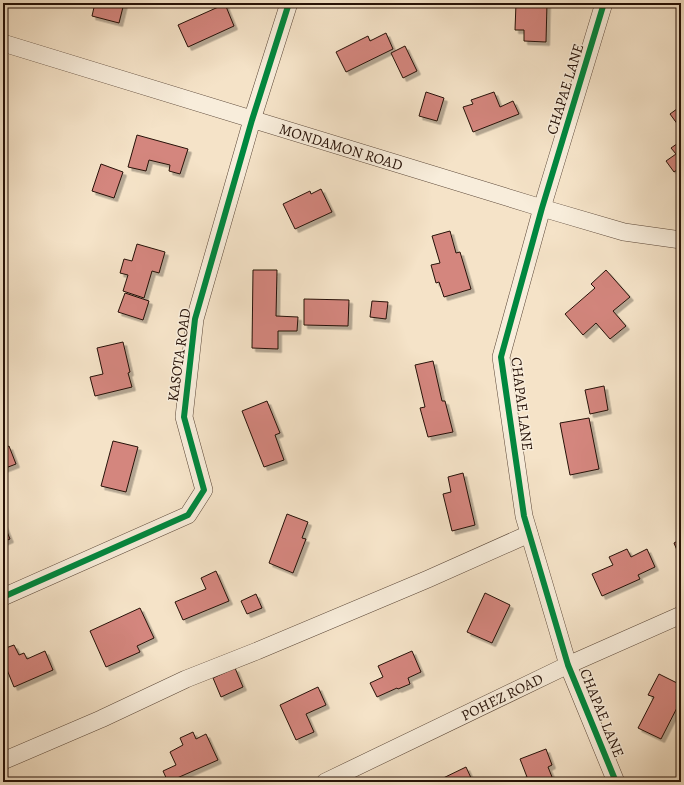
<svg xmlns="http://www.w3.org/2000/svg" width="684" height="785" font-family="Alegreya,serif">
<defs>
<filter id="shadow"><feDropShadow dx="3.5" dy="3.5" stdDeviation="0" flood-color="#0004"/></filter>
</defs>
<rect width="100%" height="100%" fill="#f5e3c8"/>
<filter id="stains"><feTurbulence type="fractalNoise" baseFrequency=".005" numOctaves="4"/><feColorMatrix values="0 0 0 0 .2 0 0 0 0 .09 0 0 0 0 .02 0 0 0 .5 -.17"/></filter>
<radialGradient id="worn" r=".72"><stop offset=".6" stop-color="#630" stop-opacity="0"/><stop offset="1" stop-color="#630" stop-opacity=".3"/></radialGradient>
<g fill="#d4867e" stroke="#261107" filter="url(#shadow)">
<polygon points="95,3 124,3 119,23 92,16"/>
<polygon points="516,3 547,3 546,42 524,41 524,30 515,30"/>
<polygon points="225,4 234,26 188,47 178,25"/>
<polygon points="386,33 393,49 346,72 336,52 368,36 370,41"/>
<polygon points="405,46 417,71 403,78 391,53"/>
<polygon points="426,92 444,98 437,121 419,116"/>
<polygon points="494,92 500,107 513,101 519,114 473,132 463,107 473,104 471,100"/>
<polygon points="681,106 681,129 670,114"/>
<polygon points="137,135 188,149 180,174 169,171 170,165 149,160 146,171 128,167"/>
<polygon points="681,141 681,167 674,172 666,161 676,154 671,148"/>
<polygon points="101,164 123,172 114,198 92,191"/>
<polygon points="321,189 332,212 295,229 283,204 310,191 311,194"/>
<polygon points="450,231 456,253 460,252 471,289 444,297 439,282 436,283 431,265 440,263 432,236"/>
<polygon points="137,244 165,252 159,273 152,271 144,298 123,291 128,275 120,273 124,259 132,261"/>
<polygon points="253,270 277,270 276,316 298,317 297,331 278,331 278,349 252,348"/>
<polygon points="606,270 630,297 613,311 626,326 610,339 596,323 583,335 565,314 595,288 591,284"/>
<polygon points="125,293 149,301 143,320 118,312"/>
<polygon points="304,299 349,300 348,326 304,325"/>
<polygon points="372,301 388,302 386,319 370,317"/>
<polygon points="123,342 130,372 128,373 132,387 95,396 90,377 103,374 97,348"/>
<polygon points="433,361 442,401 445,401 453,432 428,437 420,408 425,407 415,365"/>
<polygon points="604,386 608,410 590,414 585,390"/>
<polygon points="267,401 280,433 275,435 284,460 264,467 242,411"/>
<polygon points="589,418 599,469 570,475 560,423"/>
<polygon points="113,441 138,447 126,492 101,486"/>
<polygon points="9,446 16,464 3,469 3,449"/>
<polygon points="463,473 475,525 452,531 443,494 451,492 448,477"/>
<polygon points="287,514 308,522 302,538 306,539 293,573 269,563"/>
<polygon points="3,522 10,539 3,542"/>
<polygon points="681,539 681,554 679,555 674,543"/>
<polygon points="627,549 631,557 647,549 655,567 638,575 640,579 602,596 592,574 613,565 609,557"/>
<polygon points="216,571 229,601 183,620 175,602 206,589 201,578"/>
<polygon points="485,593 510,605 492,643 467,632"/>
<polygon points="256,594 262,608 247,614 241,601"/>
<polygon points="140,608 154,638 137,646 140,652 106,667 90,631"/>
<polygon points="14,645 19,655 24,653 27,659 45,651 53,670 14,687 3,660 3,649"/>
<polygon points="412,651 421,672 408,678 410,684 398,689 397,688 377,697 370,683 383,677 378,666"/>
<polygon points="235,668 243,687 221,697 213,678"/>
<polygon points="659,674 681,685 681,700 661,739 638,728 654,697 648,695"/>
<polygon points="318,687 326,705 306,714 314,732 296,740 280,705"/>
<polygon points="193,732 196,739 206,734 218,760 168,782 163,771 176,765 170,752 183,745 180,738"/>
<polygon points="546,749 552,765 548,767 554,782 524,782 523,778 527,777 520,759"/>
<polygon points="466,767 472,780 467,782 435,782"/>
</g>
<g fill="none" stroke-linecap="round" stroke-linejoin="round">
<defs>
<g id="minor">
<polyline points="604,3 542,208 501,357 524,516 568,665 616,782"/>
<polyline points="3,43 542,208 624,232 681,240"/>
<polyline points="3,597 188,515 204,490 184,417 195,319 252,120 289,3"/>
<polyline points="3,761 101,719 186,679 257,651 428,579 529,534"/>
<polyline points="325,782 568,665 681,615"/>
</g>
</defs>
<use href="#minor" stroke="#5a4637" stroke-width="18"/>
<use href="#minor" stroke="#f8eddb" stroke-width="17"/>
<defs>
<g id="cycleway">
<polyline points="604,3 542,208 501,357 524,516 568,665 616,782"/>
<polyline points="3,597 188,515 204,490 184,417 195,319 252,120 289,3"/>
</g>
</defs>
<use href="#cycleway" stroke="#f8eddb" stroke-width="8"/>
<use href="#cycleway" stroke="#00873e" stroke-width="6"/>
</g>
<g text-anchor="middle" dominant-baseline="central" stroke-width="3" stroke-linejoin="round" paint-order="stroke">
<g font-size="15" fill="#261107" stroke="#f8eddb">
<text transform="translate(565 89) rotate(-73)">CHAPAE LANE</text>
<text transform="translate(341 147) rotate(17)">MONDAMON ROAD</text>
<text transform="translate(179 355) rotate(-82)">KASOTA ROAD</text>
<text transform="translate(522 404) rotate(83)">CHAPAE LANE</text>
<text transform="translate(502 697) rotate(-26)">POHEZ ROAD</text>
<text transform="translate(602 713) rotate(68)">CHAPAE LANE</text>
</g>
</g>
<rect width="684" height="785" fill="none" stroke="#f5e3c8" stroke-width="16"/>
<rect x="4" y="4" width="676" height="777" fill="none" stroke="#261107" stroke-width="2"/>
<rect x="8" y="8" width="668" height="769" fill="none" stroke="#261107"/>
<rect width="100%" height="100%" filter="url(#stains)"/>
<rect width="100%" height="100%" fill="url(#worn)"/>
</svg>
